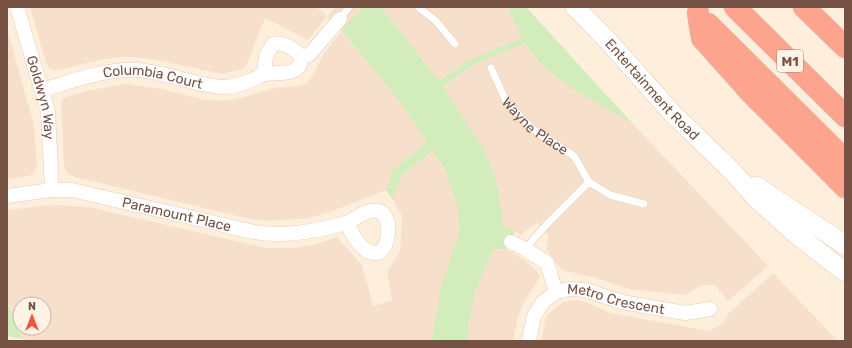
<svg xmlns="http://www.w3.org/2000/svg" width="852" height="348" font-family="Rubik,sans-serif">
<rect width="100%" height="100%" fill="#feefdd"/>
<g fill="#f6e0cb" fill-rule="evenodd">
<polygon points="30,7 316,7 327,16 335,7 363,7 342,32 403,106 427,142 393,170 386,190 330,212 308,218 269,221 246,218 75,177 68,174 64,165 61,104 63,98 90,90 126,84 161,89 205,100 222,101 241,98 278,87 293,87 307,83 315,72 324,53 342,31 327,16 308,40 265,18 247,64 243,69 223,74 146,58 125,57 104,59 54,71 49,68 46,63"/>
<polygon points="381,7 507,7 522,38 469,60 439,81"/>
<polygon points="7,29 34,125 37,166 33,174 28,176 7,179"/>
<polygon points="525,42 531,53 554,76 633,124 768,266 728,301 715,285 701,285 686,295 629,289 596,278 562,270 546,249 549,236 537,222 521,235 504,226 497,183 443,88 473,65"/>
<path d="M432,151L444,167L458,208L459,236L440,290L432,341H37L22,339L7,304V210L51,205L89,207L266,248H292L314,245L337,237L362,265L373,306L392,301L387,272L400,251L402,216L393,200L401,176ZM20,304H44V328H20Z"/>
<polygon points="493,249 506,249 525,260 536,270 540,277 522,306 517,321 513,341 466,341 475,292"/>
<polygon points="773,273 838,341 541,341 546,316 563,302 576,300 586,302 610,313 710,331 726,321 727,315"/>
</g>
<g fill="#d2ecbc">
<path d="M363,7H381L439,81L469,60L522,38L507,7H526L633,124C599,103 544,78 525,43L473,65L443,87L484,149L497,183L504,226L515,232L506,249H493L475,292L466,341H432L440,290L459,235L458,208L444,167L432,151L401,176L393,200L386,190L393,170L427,142L403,106L342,31Z"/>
<polygon points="7,304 22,339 7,336"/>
</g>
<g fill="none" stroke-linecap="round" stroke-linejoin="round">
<defs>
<g id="lane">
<polyline points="418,7 436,21 455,44"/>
<polyline points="340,19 349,7"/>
<path id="s1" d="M491,68L506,101L531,128L574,156L589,182L547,224L525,249"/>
<polyline points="589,182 610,195 644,204"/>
</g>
<g id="street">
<path id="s2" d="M17,7L48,112L52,190"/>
<polyline points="301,56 309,55 340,19"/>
<path id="s3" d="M42,90C69,82 96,72 124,70C159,68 189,85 223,87C233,87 243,84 252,80C257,78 261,74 266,74C279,72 303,77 301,56C294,49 283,41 273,44L266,56L264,74"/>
<path id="s4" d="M7,196L52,190H72C115,200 158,210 202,220C227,225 255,235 282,234C303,233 324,230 345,223C354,221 361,212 372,211C377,210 382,211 385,216C391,224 389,250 377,253C362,255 352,234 347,223"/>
<polyline points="511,242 525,249 547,263 556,292"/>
<path id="s5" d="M529,341L534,316L543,302L556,292L570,289L585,290L622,302L685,313L710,309"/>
</g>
<g id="secondary">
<path id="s6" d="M575,7L610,43L673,114L731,170L757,199L797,235L845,272"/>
<polyline points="756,186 845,245"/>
</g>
<g id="highway">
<polyline points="735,7 845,116"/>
<polyline points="804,7 845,47"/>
<polyline points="698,13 702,38 751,93 845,187"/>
<polyline points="708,24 845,160"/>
</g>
</defs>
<use href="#lane" stroke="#e4ccbc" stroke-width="8"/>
<use href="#street" stroke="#e4ccbc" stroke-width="15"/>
<use href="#secondary" stroke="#eaccb9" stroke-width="20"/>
<use href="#highway" stroke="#ded5d2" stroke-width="23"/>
<use href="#lane" stroke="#fff" stroke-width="7"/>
<use href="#street" stroke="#fff" stroke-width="14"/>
<use href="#secondary" stroke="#fff" stroke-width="19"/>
<use href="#highway" stroke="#fda48f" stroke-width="22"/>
</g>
<g text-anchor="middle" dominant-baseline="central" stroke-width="4" stroke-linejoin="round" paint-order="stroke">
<rect fill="#fff3e5" stroke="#9e8274" stroke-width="1" x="777" y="50" width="26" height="22" rx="3"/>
<g font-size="13" font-weight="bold" fill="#755244">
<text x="790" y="61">M1</text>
</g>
<g font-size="14" fill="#755244" stroke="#fff3e5">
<text stroke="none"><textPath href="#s3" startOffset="114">Columbia Court</textPath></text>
<text stroke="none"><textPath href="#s6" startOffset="113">Entertainment Road</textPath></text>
<text stroke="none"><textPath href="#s2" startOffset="94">Goldwyn Way</textPath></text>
<text stroke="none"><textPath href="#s1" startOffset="75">Wayne Place</textPath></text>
<text stroke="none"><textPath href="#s4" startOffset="173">Paramount Place</textPath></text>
<text stroke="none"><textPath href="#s5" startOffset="120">Metro Crescent</textPath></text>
</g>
</g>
<rect width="852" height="348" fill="none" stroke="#755244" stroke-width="16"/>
<g transform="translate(32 316)"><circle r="19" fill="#fff3e5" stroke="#c8b3a5"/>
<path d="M0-3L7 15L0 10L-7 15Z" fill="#f25538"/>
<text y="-6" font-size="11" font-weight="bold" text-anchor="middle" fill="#755244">N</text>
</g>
</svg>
